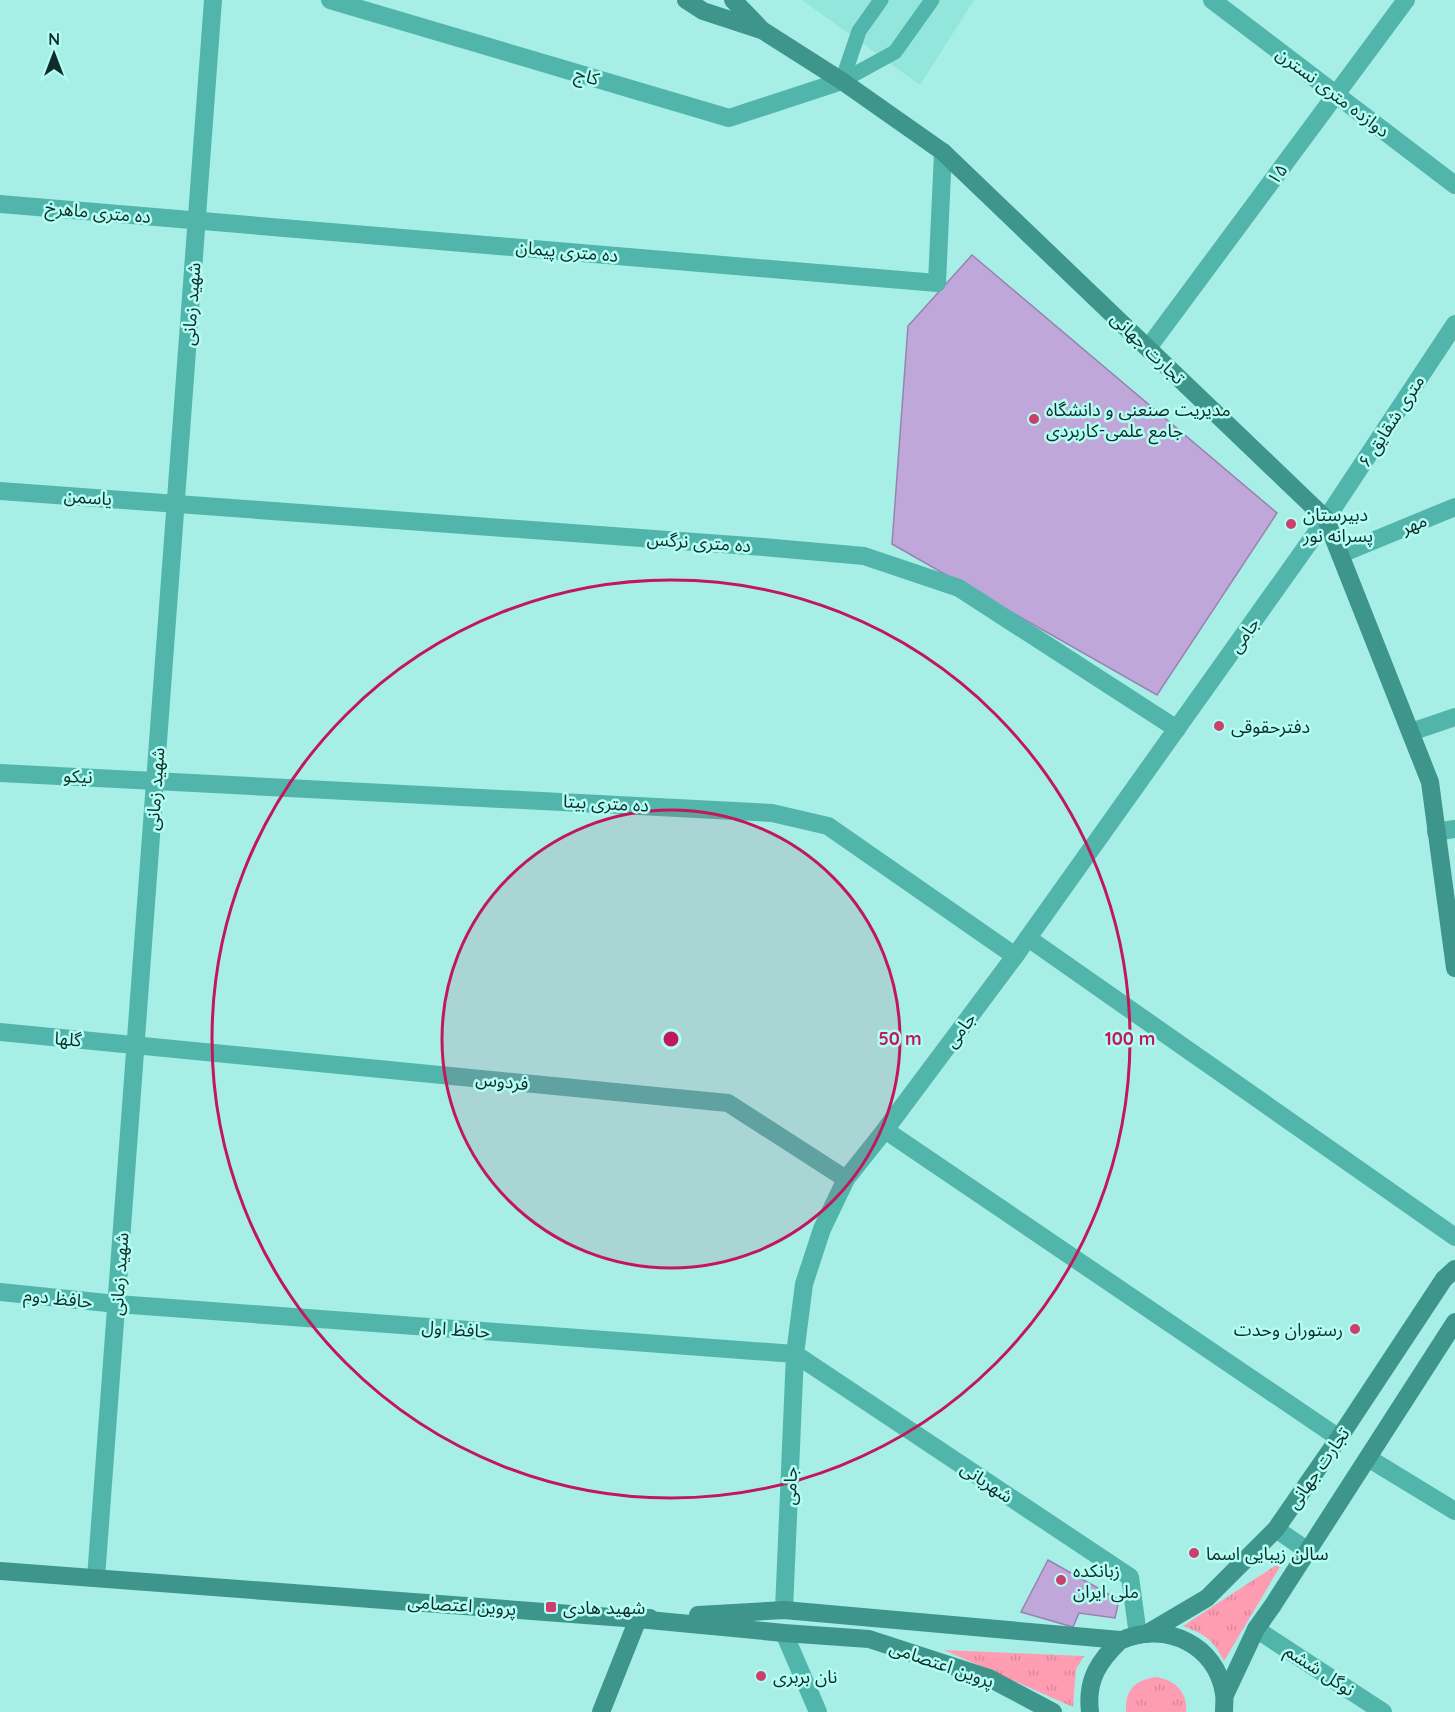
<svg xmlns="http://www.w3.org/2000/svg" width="1455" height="1712" font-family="Quicksand,'Noto Sans Arabic',sans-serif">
<defs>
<pattern id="grass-tufts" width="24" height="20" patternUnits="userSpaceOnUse" patternTransform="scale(1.5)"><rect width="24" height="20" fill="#fe9db2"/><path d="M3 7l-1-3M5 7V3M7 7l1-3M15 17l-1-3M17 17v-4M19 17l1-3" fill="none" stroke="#d88899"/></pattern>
</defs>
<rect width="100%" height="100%" fill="#a7efe6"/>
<polygon fill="#92e6dc" points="802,0 974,0 920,85"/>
<g fill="url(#grass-tufts)">
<path d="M1284,1560L1224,1661C1211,1638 1208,1636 1183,1626Z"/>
<polygon points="944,1650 1084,1656 1076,1669 1073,1707"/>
<path d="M1155,1677C1174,1679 1188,1692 1186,1712H1126C1125,1690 1134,1681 1155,1677Z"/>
</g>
<g fill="#bfa8d9" stroke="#9982b1" stroke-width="1.5">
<polygon points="972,255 1277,513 1157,695 892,544 908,326"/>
<polygon points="1048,1560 1119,1600 1115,1618 1079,1613 1073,1627 1021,1612"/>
</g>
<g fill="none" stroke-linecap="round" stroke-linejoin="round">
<g stroke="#52b5ab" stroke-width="15">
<polyline points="842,81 895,52 932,0"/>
<polyline points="842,81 859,31 881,0"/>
</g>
<g stroke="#52b5ab" stroke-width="18">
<polyline points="330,0 729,118 842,81"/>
<polyline points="1212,0 1455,185"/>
<polyline points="0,204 937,283 943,152"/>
<polyline points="1148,348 1406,0"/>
<polyline points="0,491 763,547 864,556 959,588 1177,729"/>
<polyline points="1341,554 1455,507"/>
<polyline points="1411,732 1455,717"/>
<polyline points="0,773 772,813 828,826 1015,956"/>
<polyline points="1436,832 1455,829"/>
<polyline points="1028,938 1455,1237"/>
<polyline points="0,1032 728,1103 846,1179"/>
<polyline points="885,1130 1339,1438"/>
<polyline points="0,1292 117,1304 795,1354 1130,1577 1138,1635"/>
<polyline points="1368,1458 1455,1511"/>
<polyline points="96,1578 213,0"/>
<polyline points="784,1610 795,1354 804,1284 822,1229 846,1179 885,1130 1015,956 1326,519 1455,324"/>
<polyline points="1256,1629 1383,1712"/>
<polyline points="784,1633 818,1712"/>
</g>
<polyline stroke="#52b5ab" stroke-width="18" points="1276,1529 1308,1551"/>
<g stroke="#3d958c" stroke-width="18">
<polyline points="686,0 703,11 761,30"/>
<polyline points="733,0 762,30 842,81 943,152 1326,519 1430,782 1455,968"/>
<polyline points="0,1571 638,1619 784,1633 869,1639 989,1678 1053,1712"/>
<polyline points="698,1615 784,1610 1120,1640"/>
<polyline points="1146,1634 1207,1598 1276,1529 1339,1438 1444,1279 1455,1269"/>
<polyline points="1225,1695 1256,1629 1273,1605 1455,1322"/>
<polyline points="601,1712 638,1619 650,1618"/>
<path d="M1090,1712C1087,1686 1094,1668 1112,1649C1115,1646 1118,1642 1122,1640C1166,1621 1217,1645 1224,1694C1225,1699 1224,1706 1224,1712"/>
</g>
</g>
<circle cx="671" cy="1039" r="229" fill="#c2185b" fill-opacity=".12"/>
<g fill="none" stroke="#c2185b" stroke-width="3">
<circle cx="671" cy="1039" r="229"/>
<circle cx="671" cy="1039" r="459"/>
</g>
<g fill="#cc3f6a" stroke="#b4fdf3" stroke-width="2">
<circle cx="1034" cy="419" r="6"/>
<circle cx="1291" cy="524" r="6"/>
<circle cx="1219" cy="726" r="6"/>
<circle cx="1355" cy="1329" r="6"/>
<circle cx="1194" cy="1553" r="6"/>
<circle cx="1061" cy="1580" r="6"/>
<rect x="545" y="1601" width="12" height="12" rx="3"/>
<circle cx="761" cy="1676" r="6"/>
</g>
<g text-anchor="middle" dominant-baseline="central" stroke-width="5" stroke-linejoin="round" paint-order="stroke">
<g font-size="18" fill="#0e2d2a" stroke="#b4fdf3">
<text transform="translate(587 76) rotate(16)">کاج</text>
<text transform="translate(1333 92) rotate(37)">دوازده متری نسترن</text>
<text transform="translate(1277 174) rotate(-53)">۱۵</text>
<text transform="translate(98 212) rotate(5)">ده متری ماهرخ</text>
<text transform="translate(567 251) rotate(5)">ده متری پیمان</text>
<text transform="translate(191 304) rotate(-86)">شهید زمانی</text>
<text transform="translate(1148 348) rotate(44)">تجارت جهانی</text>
<text transform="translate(1391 421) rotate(-57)">۶ متری شقایق</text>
<text transform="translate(88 497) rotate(4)">یاسمن</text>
<text transform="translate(1414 524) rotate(-22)">مهر</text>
<text transform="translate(699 542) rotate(4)">ده متری نرگس</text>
<text transform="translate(1244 635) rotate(-55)">جامی</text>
<text transform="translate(78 776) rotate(3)">نیکو</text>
<text transform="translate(155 789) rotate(-86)">شهید زمانی</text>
<text transform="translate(606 803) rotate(3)">ده متری بیتا</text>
<text transform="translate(960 1030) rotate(-53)">جامی</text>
<text transform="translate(68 1039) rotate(5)">گلها</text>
<text transform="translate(502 1081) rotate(6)">فردوس</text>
<text transform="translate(119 1274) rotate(-86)">شهید زمانی</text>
<text transform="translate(58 1298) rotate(6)">حافظ دوم</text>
<text transform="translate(456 1329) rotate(4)">حافظ اول</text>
<text transform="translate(1318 1468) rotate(-55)">تجارت جهانی</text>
<text transform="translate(987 1482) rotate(34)">شهربانی</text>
<text transform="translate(790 1486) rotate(-88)">جامی</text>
<text transform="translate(462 1605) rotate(4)">پروین اعتصامى</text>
<text transform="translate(942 1664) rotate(19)">پروین اعتصامى</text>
<text transform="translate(1320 1670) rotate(33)">نوگل ششم</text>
</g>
<g font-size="18" fill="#0e2d2a" stroke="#b4fdf3" text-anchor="start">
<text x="1046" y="409">مدیریت صنعنی و دانشگاه<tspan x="1046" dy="21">جامع علمی-کاربردی</tspan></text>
<text x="1303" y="514">دبیرستان<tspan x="1303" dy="21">پسرانه نور</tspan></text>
<text x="1231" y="726">دفترحقوقی</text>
<text x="1343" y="1329" text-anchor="end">رستوران وحدت</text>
<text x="1206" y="1553">سالن زیبایی اسما</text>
<text x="1073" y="1570">زبانکده<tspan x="1073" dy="21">ملی ایران</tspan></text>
<text x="563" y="1607">شهید هادی</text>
<text x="773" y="1676">نان بربری</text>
</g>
</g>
<circle cx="671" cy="1039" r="9" fill="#c2185b" stroke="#b4fdf3" stroke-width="3"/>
<g font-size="18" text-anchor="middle" font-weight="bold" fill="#c2185b" stroke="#b4fdf3" stroke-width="5" stroke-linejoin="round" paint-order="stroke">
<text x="900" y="1045">50 m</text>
<text x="1130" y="1045">100 m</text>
</g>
<g transform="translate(54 54)" stroke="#b4fdf3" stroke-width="4.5" paint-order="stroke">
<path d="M0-4.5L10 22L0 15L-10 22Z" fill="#0e2d2a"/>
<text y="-9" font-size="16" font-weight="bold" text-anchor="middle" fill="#0e2d2a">N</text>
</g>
</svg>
